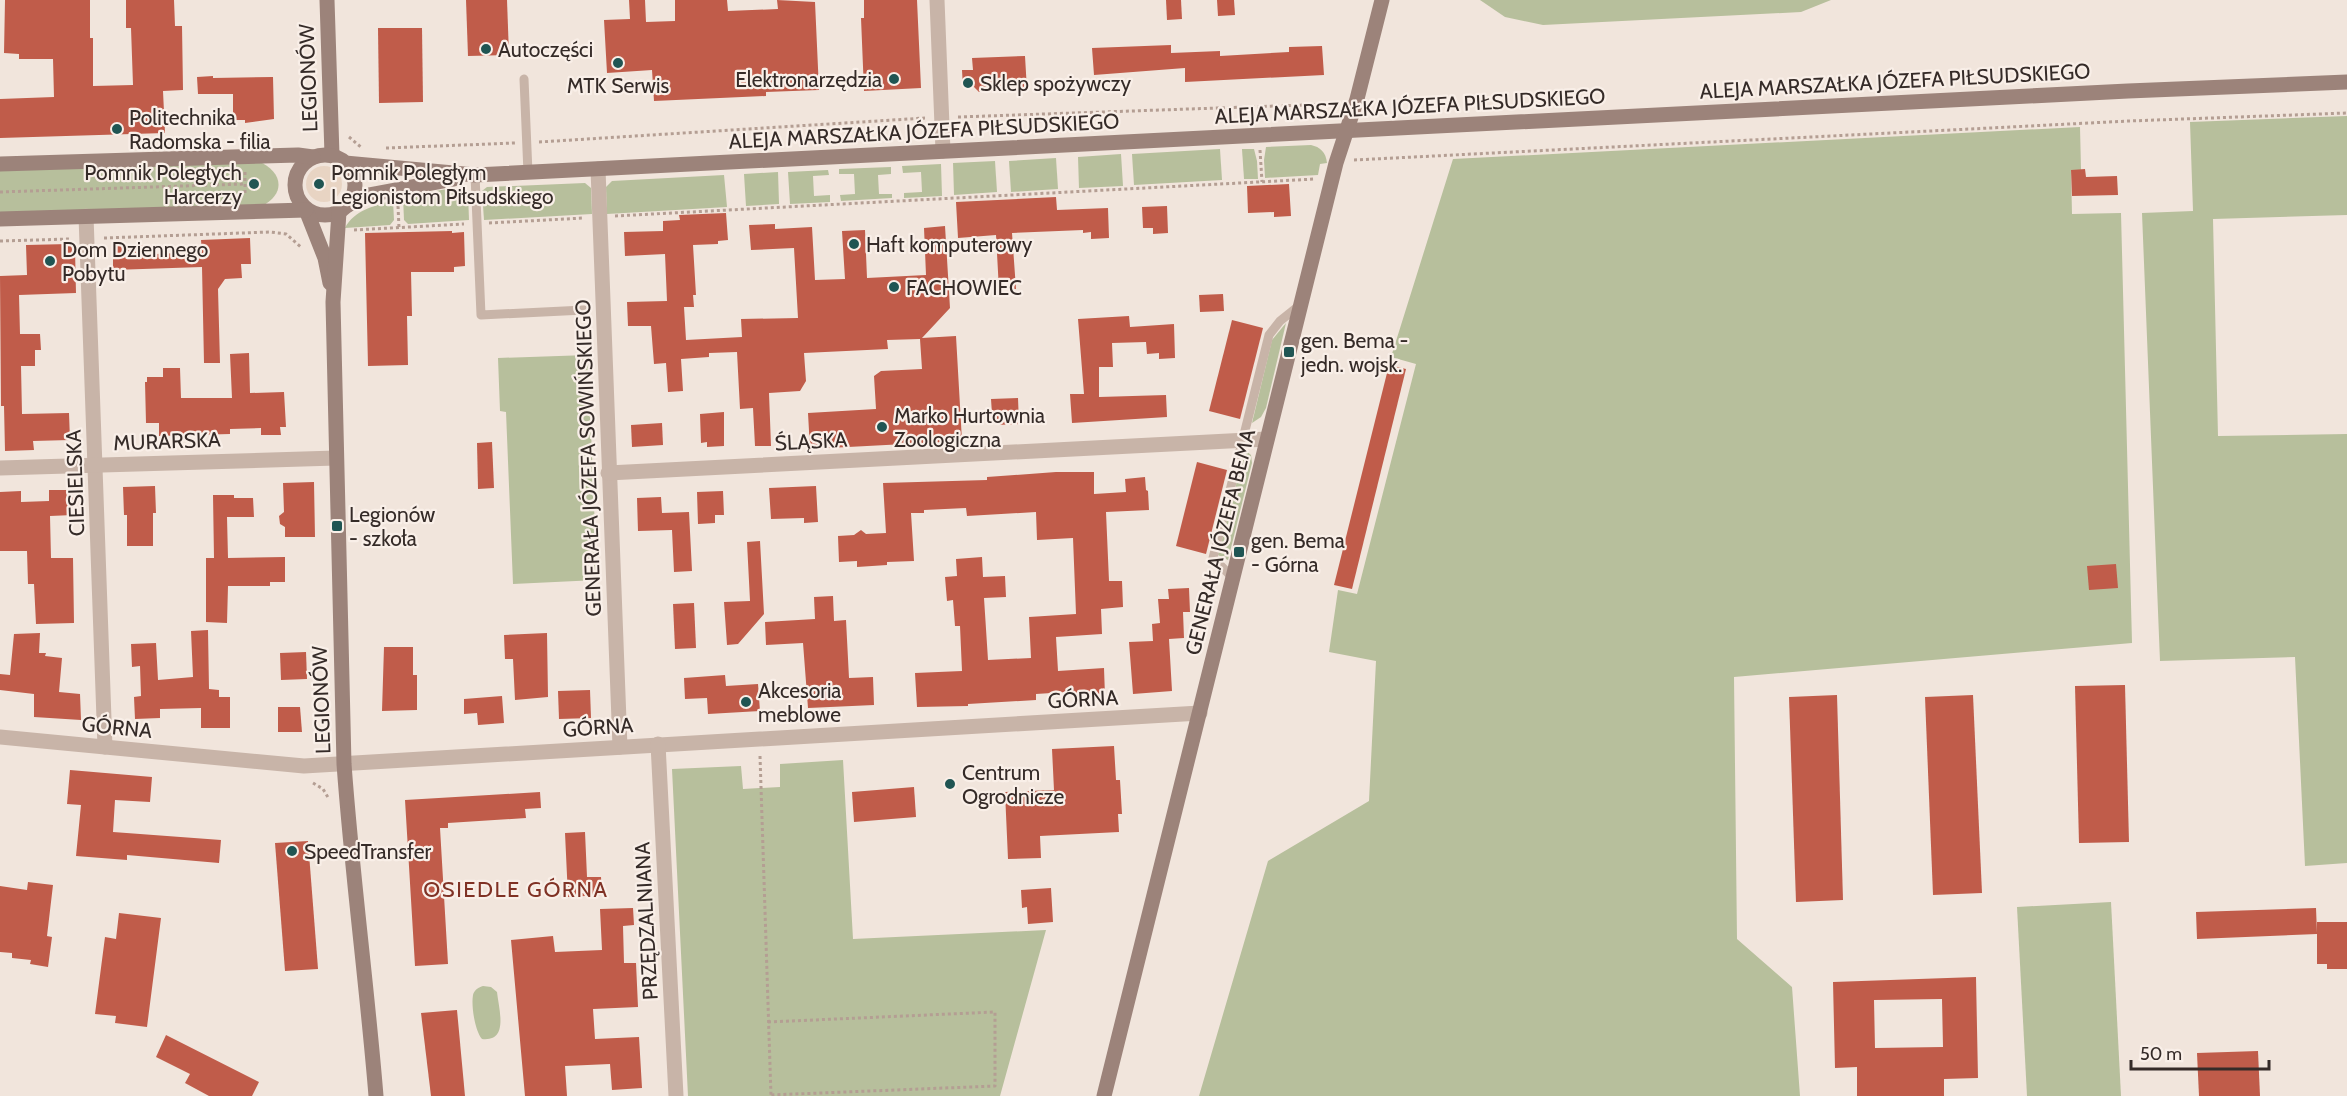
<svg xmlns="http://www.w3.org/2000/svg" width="2347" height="1096" font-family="Cabin,sans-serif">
<rect width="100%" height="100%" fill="#f1e5dc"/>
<g fill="#b7bf9c">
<polygon points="1480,0 1831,0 1801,12 1543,25 1505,17"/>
<polygon points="2347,116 2347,215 2213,219 2218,436 2347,434 2347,863 2305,866 2295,657 2160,661 2142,213 2193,211 2190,122"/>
<polygon points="2080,127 2081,170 2071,170 2072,214 2121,213 2132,643 1734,677 1737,939 1792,987 1800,1096 1199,1096 1268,861 1369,801 1376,661 1329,652 1338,590 1357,594 1416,364 1391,357 1453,159"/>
<path d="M1311,145C1320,147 1326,152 1327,163L1320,164L1318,175L1265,178L1264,160L1266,147Z"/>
<polygon points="1220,149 1222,180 1134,185 1132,154"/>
<polygon points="1242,149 1254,149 1257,161 1258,179 1244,179"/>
<polygon points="1121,154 1123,186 1079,188 1078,157"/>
<polygon points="1056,158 1058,189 1011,192 1009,161"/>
<path d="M258,161C282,171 287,193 262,206L0,214V169Z"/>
<polygon points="995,161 997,192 954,195 953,163"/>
<polygon points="941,164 942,196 904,198 904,193 922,192 921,172 903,173 902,166"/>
<polygon points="891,167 891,174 878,175 879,194 892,194 892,198 841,201 840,195 855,194 854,174 839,174 839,169"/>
<polygon points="828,170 829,175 813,176 814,196 830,195 830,202 790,204 788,172"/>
<polygon points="778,172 779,204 746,206 744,174"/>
<polygon points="724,175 727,207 607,214 606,187 612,181"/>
<polygon points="585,183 591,188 592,214 484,220 482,191 487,187"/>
<polygon points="447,189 464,189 468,193 469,220 408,224 404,220 403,197"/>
<path d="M393,200L394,220L390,225L345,228C354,210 375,206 393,200Z"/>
<polygon points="1286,323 1266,408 1261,417 1252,423 1272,340"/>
<polygon points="588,355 597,580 513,584 506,412 500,411 498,358"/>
<polygon points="1245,450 1251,455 1252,463 1228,560 1218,555"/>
<polygon points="843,760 853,939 1046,930 1000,1096 688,1096 672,769 741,766 743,789 780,787 780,764"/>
<polygon points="2111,902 2121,1096 2027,1096 2017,907"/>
<path d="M483,986L491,987L497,992C499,1010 509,1042 482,1039C475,1031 471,1006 473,995C474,990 479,987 483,986Z"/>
</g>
<circle fill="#e8d4c3" cx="324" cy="184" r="18"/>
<g fill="#c05c4a" fill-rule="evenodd">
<polygon points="5,0 90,0 90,38 93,38 93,86 133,85 131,28 126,28 126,0 174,0 175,26 182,26 183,90 163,91 165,133 0,138 0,99 54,97 53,59 19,59 19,54 4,53"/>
<polygon points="466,0 507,0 509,55 468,56"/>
<polygon points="629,0 645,0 646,22 675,21 675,0 727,0 728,11 778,9 777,0 815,2 819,90 766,92 766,96 654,101 652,70 607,73 604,20 630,19"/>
<polygon points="864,0 917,0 921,88 864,91 861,18 864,18"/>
<polygon points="1166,0 1181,0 1182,19 1167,20"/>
<polygon points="1217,0 1234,0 1235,15 1218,16"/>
<polygon points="378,28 422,28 423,102 379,103"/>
<polygon points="1171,45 1171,53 1220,51 1220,56 1289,52 1289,47 1322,46 1324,75 1185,82 1185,68 1094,75 1092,48"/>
<polygon points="1025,56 1027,90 979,92 974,87 963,88 962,70 973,70 972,58"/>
<polygon points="213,76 213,78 273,77 274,119 245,123 245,120 233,120 233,94 198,94 197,77"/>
<polygon points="2085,169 2086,177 2117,176 2118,195 2072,196 2071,170"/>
<polygon points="1289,184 1291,216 1274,217 1274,212 1248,213 1247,186"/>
<polygon points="1056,197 1057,210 1108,208 1109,238 1091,239 1091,232 1083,233 1083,230 1012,233 1016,289 999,290 996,235 958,238 956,202"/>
<polygon points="1167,206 1168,233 1153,234 1153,228 1143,228 1142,207"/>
<polygon points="726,213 728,240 718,241 718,244 693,245 696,295 693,295 694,307 684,307 686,340 742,337 741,319 798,318 794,248 751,250 749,225 775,224 775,229 812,227 815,280 845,279 842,231 865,230 867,278 926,275 924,228 945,226 950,308 922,338 956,336 962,441 810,449 808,413 876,409 874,376 881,371 922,369 920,339 887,340 888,349 804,353 806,381 800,391 769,393 771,446 755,446 753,408 740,409 737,352 709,353 709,357 681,359 683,391 668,392 666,363 654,364 651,326 628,326 627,302 667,301 665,254 625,256 624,232 663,231 663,221 680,220 679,215"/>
<polygon points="452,231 452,233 464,232 465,266 454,267 454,272 411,272 412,316 407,316 408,365 368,366 365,233"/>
<polygon points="250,238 251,264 241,264 242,278 225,279 218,289 220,363 204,363 202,267 113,270 113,246 155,245 155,254 202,252 201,240"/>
<polygon points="69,244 75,249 76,293 19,295 20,334 40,334 41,350 35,350 35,366 21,366 22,414 69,413 70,440 33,441 34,450 5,451 4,406 1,406 0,276 27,275 26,245"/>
<polygon points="1223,294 1224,311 1200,312 1199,295"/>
<polygon points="1129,316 1130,327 1174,324 1175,358 1159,359 1159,353 1147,354 1146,342 1112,343 1113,367 1099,367 1099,397 1166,395 1167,417 1072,423 1070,394 1084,394 1078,319"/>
<polygon points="1232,320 1263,328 1240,419 1209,411"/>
<polygon points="249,353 250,393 284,392 286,427 280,427 281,435 261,435 261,428 230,429 230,434 159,436 159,423 146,423 145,382 147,382 147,377 163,377 163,368 180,368 181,398 232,398 230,354"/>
<polygon points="1389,365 1406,369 1352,589 1334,585"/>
<polygon points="1018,398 1019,424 997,425 997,414 992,414 991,399"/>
<polygon points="724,412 724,446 707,447 707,442 701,443 700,414"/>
<polygon points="662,423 663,445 632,447 631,425"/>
<polygon points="492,442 494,488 478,489 477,443"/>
<polygon points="1197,462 1227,470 1206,554 1176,546"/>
<polygon points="1056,472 1094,472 1094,494 1126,492 1125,479 1145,477 1146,490 1148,491 1149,510 1106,512 1109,581 1122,581 1123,607 1101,609 1102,634 1056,637 1058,671 1104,668 1105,696 1091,696 1091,694 1067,695 1067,692 1036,694 1036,700 968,704 968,706 917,707 915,673 962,671 960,626 955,626 953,600 947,601 945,577 957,576 956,559 982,557 983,577 1005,576 1006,597 984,598 988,660 1031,658 1029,617 1076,614 1073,538 1037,540 1036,512 967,516 966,508 924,510 924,513 911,513 914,561 887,562 887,565 857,567 857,561 839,562 838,536 854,535 861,530 866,534 886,533 883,483 987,480 987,477"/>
<polygon points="314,482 315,537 285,537 285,527 280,524 279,516 284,512 283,483"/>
<polygon points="155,486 156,513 153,513 153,546 127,546 127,515 124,515 123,487"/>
<polygon points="816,486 818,522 804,523 804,518 771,519 769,488"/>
<polygon points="49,490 73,490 73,515 50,516 51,558 73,558 74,623 36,624 34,584 28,584 27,551 0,551 0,492 21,491 21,502 49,501"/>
<polygon points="723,491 724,515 715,515 715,523 698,524 697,492"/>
<polygon points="213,495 234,495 234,498 253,498 254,517 227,517 228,558 285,557 285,582 270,582 270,586 228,586 227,623 206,622 206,558 214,558"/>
<polygon points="661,497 662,513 689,512 692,571 674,572 672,530 638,531 637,498"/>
<polygon points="760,541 764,614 738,644 727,645 724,602 750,601 747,542"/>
<polygon points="2116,564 2118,588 2089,590 2087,566"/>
<polygon points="1189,588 1190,612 1183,612 1184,638 1169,639 1172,691 1133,694 1129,642 1153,641 1152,624 1160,623 1158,599 1169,599 1168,589"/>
<polygon points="833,596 834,621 846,620 849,678 873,677 874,705 808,708 803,643 766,645 765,622 815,619 814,597"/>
<polygon points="694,603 696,648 675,649 673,604"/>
<polygon points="208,630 209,689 219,690 219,697 230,697 230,728 201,728 201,708 160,709 160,718 135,719 134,697 141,696 140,666 132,667 131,644 156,643 158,680 193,677 191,631"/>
<polygon points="40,633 39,653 46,653 45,656 62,658 59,692 80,694 81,720 34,717 34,694 0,690 0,674 10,675 14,634"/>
<polygon points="547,633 548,697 515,700 513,659 505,659 504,635"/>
<polygon points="384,647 413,647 413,675 417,675 417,710 382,711"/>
<polygon points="306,652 307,679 281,680 280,653"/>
<polygon points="725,675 726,686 758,684 760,711 708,714 707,698 685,699 684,678"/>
<polygon points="2125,685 2129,842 2079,843 2075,686"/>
<polygon points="590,690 591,718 559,719 558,691"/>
<polygon points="1837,695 1843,900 1796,902 1789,697"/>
<polygon points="1973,695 1982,893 1933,895 1925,697"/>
<polygon points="502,696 504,723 478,725 477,713 464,714 464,699"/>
<polygon points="278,707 300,707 302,732 278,732"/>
<polygon points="1114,746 1116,780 1120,780 1122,814 1118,814 1119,832 1040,836 1041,858 1008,859 1005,792 1054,790 1052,749"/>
<polygon points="70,770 152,777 150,802 115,800 113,832 221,840 219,863 127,855 127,860 76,856 81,805 67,804"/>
<polygon points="914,787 916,817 854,822 852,792"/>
<polygon points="540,792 541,808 525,809 526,818 448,823 448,828 440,828 448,964 415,966 405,800"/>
<polygon points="585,832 587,877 601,877 602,895 568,897 565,833"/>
<polygon points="308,841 318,969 285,971 275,843"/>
<polygon points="28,882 53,885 47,936 52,937 48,967 30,964 31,960 12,958 12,953 0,952 0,886 27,890"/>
<polygon points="1051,888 1053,922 1028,924 1027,907 1022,908 1021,890"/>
<polygon points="633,908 634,925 623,926 624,963 636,963 638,1007 593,1009 595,1039 639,1037 642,1088 612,1090 610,1064 565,1066 567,1096 525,1096 511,940 553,936 555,952 602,950 600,909"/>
<polygon points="2316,908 2317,933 2317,922 2347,922 2347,969 2327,969 2327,964 2317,964 2317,934 2197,939 2196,912"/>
<polygon points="119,913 161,918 147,1027 115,1023 116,1016 95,1014 105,937 116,939"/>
<path d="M1976,977L1978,1078L1944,1079V1096H1857V1067L1835,1068L1833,982ZM1942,999L1943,1047L1875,1048L1874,1000Z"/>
<polygon points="457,1010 465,1096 431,1096 421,1013"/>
<polygon points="166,1035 259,1082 252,1096 209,1096 185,1083 190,1074 156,1057"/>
<polygon points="2258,1051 2260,1096 2199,1096 2197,1053"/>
</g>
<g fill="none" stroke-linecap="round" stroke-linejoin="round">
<g stroke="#b49e93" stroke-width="3" stroke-dasharray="3 3" stroke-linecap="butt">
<polyline points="1259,107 1259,120"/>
<polyline points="958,117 1334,104"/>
<polyline points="349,137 362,148"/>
<polyline points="539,142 925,118"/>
<polyline points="386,148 515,143"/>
<polyline points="1260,150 1262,182"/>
<polyline points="1354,160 2129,121 2347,113"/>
<polyline points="245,172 245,195"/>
<polyline points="0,192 244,184"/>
<polyline points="398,206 399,228"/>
<polyline points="615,216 1315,179"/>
<polyline points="489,223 584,218"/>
<polyline points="354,230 464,224"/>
<polyline points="104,238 270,232 286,234 302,248"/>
<polyline points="0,241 70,239"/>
<polyline points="760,756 771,1096"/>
<polyline points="313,783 323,789 329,799"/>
<polyline points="768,1022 995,1012 995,1086 770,1095"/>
</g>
<g stroke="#c8b4a8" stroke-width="9">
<polyline points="524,79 528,173"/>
<polyline points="475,175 481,315 584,310"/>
<polyline points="1233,578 1213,558 1269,335 1280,321 1300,305"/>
</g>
<g stroke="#c8b4a8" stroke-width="15">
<polyline points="937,0 943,151"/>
<polyline points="598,169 620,747"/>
<polyline points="86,216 105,747"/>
<polyline points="0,468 336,458"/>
<polyline points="608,473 1267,439"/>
<polyline points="0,737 304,766 1200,713"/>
<polyline points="658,744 676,1096"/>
</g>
<g stroke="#9c837a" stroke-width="15">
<polyline points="327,0 332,155"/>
<circle cx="325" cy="185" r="30"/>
<polyline points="345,163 475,175 2128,91 2347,82"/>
<polyline points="0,164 298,155 313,157"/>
<polyline points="348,205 363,196 454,179"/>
<polyline points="306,210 325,258 330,283"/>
<path d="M339,212L333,302L344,764C352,875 367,985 376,1096"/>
<polyline points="0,219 306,210"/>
<polyline points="1104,1096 1336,163 1357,99 1382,0"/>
</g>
</g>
<g fill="#205553" stroke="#f9efe8" stroke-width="2">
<circle cx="486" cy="49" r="6"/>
<circle cx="618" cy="63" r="6"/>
<circle cx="894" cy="79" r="6"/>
<circle cx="968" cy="83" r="6"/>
<circle cx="117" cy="129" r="6"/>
<circle cx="254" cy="184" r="6"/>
<circle cx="319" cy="184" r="6"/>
<circle cx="854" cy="244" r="6"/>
<circle cx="50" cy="261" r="6"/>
<circle cx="894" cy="287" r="6"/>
<rect x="1283" y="346" width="12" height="12" rx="3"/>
<circle cx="882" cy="427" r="6"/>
<rect x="331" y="520" width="12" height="12" rx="3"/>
<rect x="1233" y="546" width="12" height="12" rx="3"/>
<circle cx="746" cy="702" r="6"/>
<circle cx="950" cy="784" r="6"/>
<circle cx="292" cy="851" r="6"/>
</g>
<g text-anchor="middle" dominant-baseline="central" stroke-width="4.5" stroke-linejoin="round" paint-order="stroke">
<g font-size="21" fill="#352b28" stroke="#f9efe8" text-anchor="start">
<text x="498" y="49">Autoczęści</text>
<text x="882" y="79" text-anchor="end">Elektronarzędzia</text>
<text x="980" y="83">Sklep spożywczy</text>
<text x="618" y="85" text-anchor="middle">MTK Serwis</text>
<text x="129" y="117">Politechnika<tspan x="129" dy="24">Radomska - filia</tspan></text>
<text x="242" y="172" text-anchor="end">Pomnik Poległych<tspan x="242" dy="24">Harcerzy</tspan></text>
<text x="331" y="172">Pomnik Poległym<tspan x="331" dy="24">Legionistom Piłsudskiego</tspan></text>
<text x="866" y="244">Haft komputerowy</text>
<text x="62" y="249">Dom Dziennego<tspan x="62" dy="24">Pobytu</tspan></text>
<text x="906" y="287">FACHOWIEC</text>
<text x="1301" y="340">gen. Bema -<tspan x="1301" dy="24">jedn. wojsk.</tspan></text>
<text x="894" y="415">Marko Hurtownia<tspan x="894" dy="24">Zoologiczna</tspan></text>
<text x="349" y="514">Legionów<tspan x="349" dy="24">- szkoła</tspan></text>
<text x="1251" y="540">gen. Bema<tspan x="1251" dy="24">- Górna</tspan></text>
<text x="758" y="690">Akcesoria<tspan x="758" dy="24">meblowe</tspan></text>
<text x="962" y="772">Centrum<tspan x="962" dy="24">Ogrodnicze</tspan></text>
<text x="304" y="851">SpeedTransfer</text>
</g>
<g font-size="21" fill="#352b28" stroke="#f9efe8">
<text transform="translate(308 78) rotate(-92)">LEGIONÓW</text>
<text transform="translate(1895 81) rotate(-3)">ALEJA MARSZAŁKA JÓZEFA PIŁSUDSKIEGO</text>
<text transform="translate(1410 106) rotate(-3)">ALEJA MARSZAŁKA JÓZEFA PIŁSUDSKIEGO</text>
<text transform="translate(924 131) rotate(-3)">ALEJA MARSZAŁKA JÓZEFA PIŁSUDSKIEGO</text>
<text transform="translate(167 441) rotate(-2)">MURARSKA</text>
<text transform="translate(811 441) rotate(-3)">ŚLĄSKA</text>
<text transform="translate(588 458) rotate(-92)">GENERAŁA JÓZEFA SOWIŃSKIEGO</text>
<text transform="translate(75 483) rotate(-92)">CIESIELSKA</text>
<text transform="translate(1220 542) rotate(-76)">GENERAŁA JÓZEFA BEMA</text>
<text transform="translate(1083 699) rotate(-3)">GÓRNA</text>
<text transform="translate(321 700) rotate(-92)">LEGIONÓW</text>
<text transform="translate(117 727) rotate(6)">GÓRNA</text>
<text transform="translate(598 727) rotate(-4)">GÓRNA</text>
<text transform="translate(646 921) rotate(-93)">PRZĘDZALNIANA</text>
</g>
<g font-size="22" letter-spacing="1.5" fill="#803225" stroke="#f9efe8">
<text x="516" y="889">OSIEDLE GÓRNA</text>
</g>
</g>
<path d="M2131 1060v9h138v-9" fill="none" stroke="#352b28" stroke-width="3"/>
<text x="2140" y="1060" font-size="18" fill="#352b28" stroke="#f9efe8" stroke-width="4.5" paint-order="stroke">50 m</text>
</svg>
